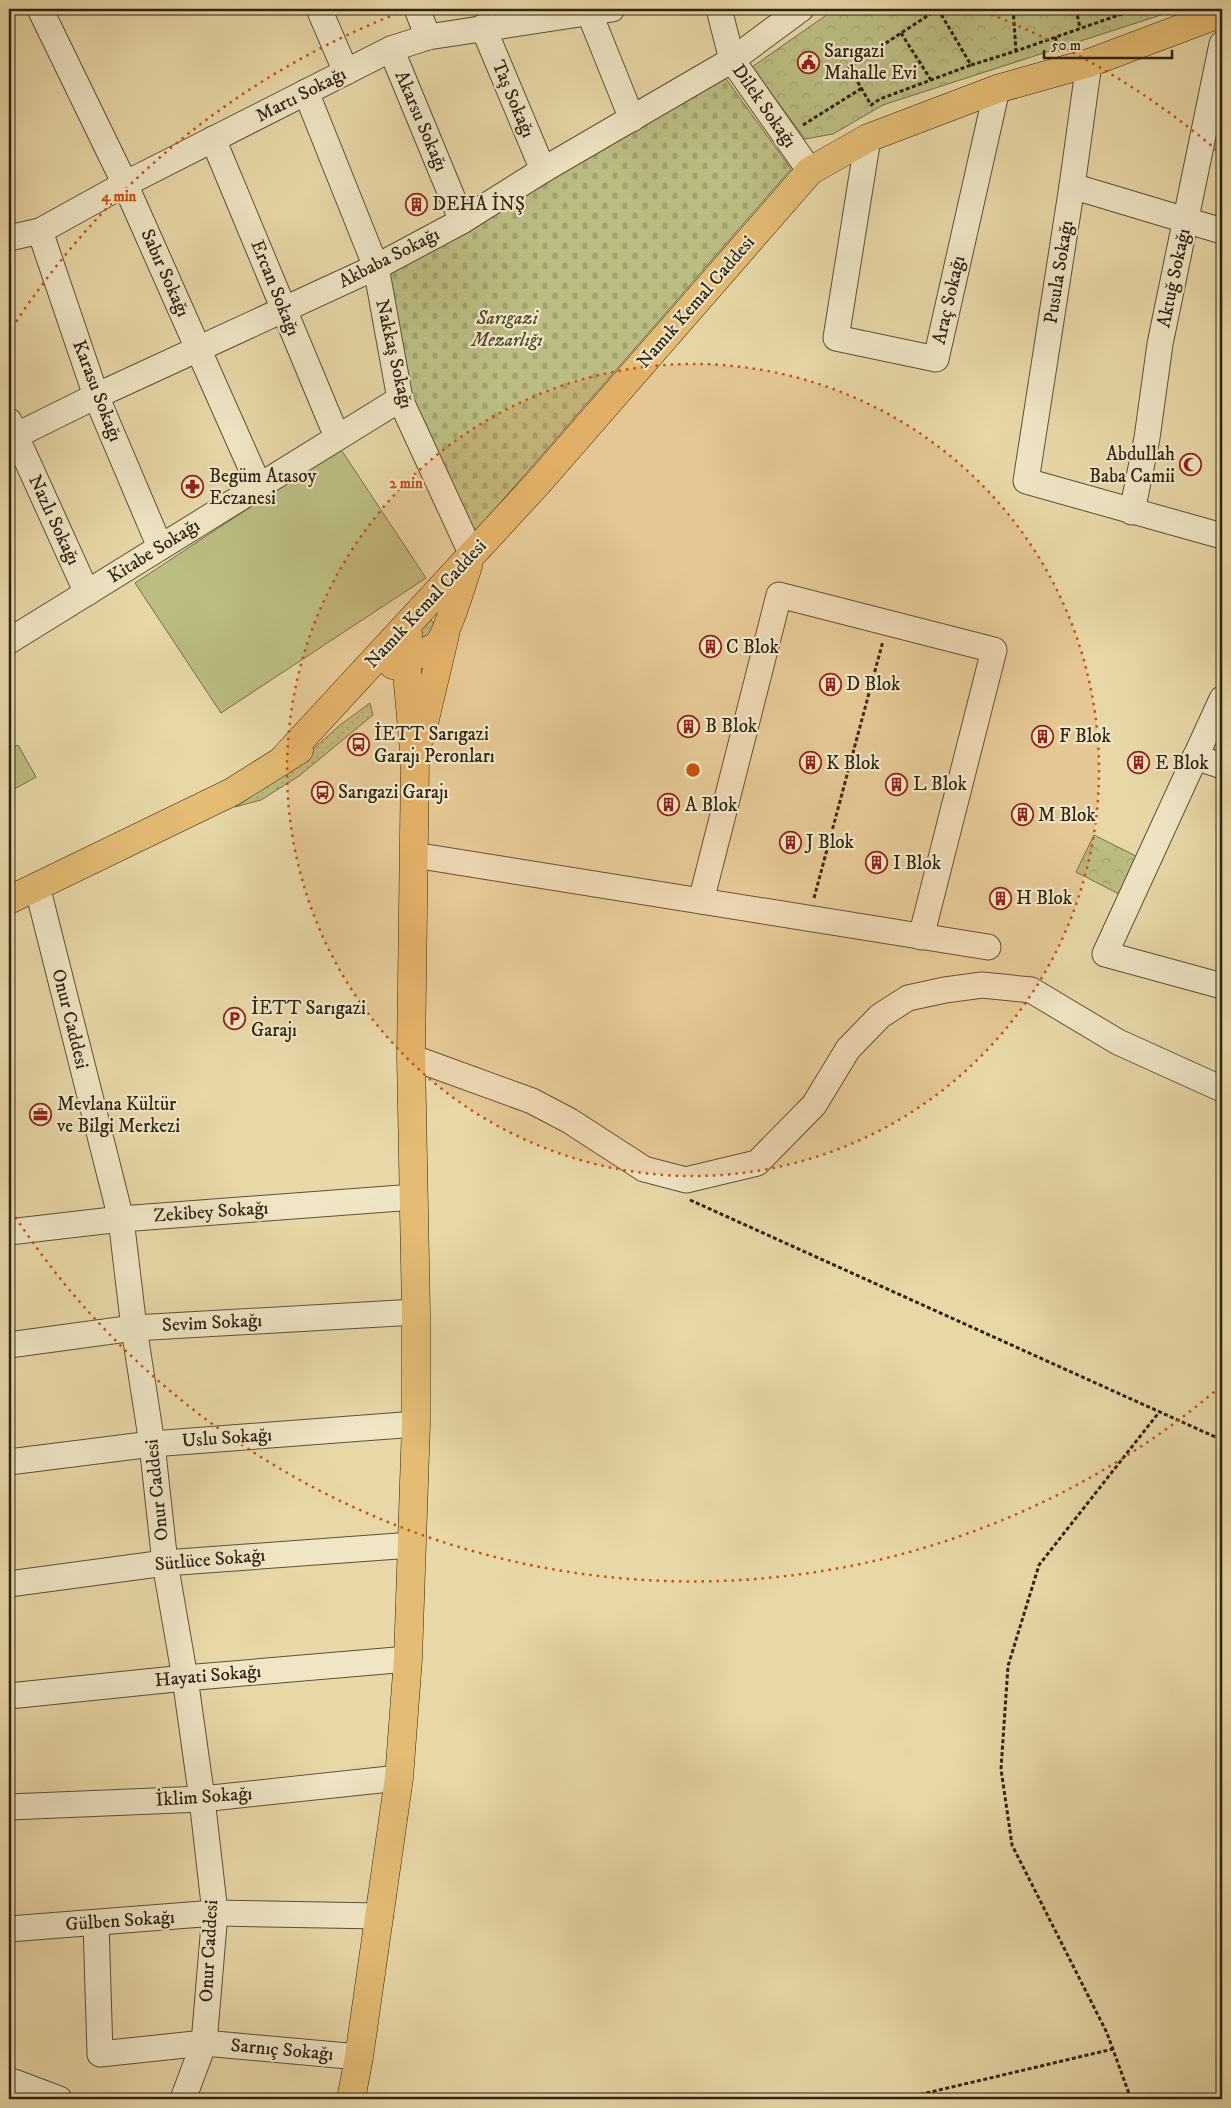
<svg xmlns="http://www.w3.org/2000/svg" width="1231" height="2108" font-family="'IM FELL DW Pica',serif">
<defs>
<pattern id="grass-dots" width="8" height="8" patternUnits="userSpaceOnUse" patternTransform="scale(1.25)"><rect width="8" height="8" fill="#bcbd83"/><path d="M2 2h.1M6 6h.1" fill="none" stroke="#a2a270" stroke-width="1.8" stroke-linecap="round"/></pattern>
<pattern id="cemetery-stones" width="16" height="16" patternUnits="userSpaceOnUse" patternTransform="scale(1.25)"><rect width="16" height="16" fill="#bcbd83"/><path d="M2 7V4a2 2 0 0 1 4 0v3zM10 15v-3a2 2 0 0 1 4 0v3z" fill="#a2a270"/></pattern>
<pattern id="park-crowns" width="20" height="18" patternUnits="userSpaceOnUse" patternTransform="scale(1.25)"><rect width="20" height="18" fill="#bcbd83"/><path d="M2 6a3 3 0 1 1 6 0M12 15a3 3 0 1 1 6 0" fill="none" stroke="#a2a270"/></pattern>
</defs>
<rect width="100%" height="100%" fill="#e8d8a8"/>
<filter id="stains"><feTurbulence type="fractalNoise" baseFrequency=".004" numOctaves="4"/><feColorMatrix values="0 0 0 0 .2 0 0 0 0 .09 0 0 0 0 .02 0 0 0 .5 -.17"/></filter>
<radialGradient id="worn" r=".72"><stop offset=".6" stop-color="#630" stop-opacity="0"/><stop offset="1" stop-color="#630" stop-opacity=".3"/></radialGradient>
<g fill="url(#grass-dots)" stroke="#76704a">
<polygon points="430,619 438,627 421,642 414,628"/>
<polygon points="370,703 373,715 299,776 261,800 235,807 293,767 340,725"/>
</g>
<polygon fill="url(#cemetery-stones)" stroke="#76704a" points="724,76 791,169 474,533 409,399 387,271"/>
<g fill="url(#park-crowns)" stroke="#76704a">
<polygon points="835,9 1166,9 1167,13 883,105 833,134 805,139 752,67"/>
<polygon points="1094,835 1138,857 1119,894 1076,872"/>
</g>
<g fill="#bcbd83" stroke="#76704a">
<polygon points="340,448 426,578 221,713 135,583"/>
<polygon points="18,745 36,777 9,792 9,749"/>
</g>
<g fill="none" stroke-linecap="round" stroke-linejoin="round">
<defs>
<g id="minor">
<polyline points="40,9 125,184 259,486"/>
<polyline points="319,9 346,72"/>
<polyline points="417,9 428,37"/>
<polyline points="719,9 732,60 810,171"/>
<polyline points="589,12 632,119"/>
<polyline points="483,27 543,170"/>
<polyline points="391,49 462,221"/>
<polyline points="1089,63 1072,186 1026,481 1222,536"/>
<polyline points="306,92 376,267 400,399 472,555"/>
<polyline points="868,138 836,338 936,359 997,89"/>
<polyline points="213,139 337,437"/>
<polyline points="1072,186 1222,231"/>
<polyline points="40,231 96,396 160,547"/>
<polyline points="9,238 40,231 125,184 391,49 428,37 612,9"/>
<polyline points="9,421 87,593"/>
<polyline points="9,439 96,396 376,267 462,221 543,170 732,60 801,9"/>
<polyline points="1132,512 1147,438 1160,344 1222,44"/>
<polyline points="9,641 400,399"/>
<polyline points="1222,699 1105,954 1222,986"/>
<polyline points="1195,757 1222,766"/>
<polyline points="414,855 988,947"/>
<polyline points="37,886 121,1219 134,1328 152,1444 165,1563 185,1678 202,1799 215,1913 204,2043 183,2099"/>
<polyline points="701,901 779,595 994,650 921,937"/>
<polyline points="411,1057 532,1101 570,1121 644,1169 686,1180 757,1163 814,1105 848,1049 880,1016 908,998 945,990 982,985 1031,990 1118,1042 1222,1089"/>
<polyline points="9,1232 121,1219 414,1197"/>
<polyline points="9,1345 134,1328 416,1312"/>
<polyline points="9,1462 152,1444 416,1424"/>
<polyline points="9,1584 165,1563 412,1545"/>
<polyline points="9,1696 185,1678 408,1659"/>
<polyline points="9,1807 202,1799 399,1778"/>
<polyline points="96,1923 100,2054 204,2043 359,2057"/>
<polyline points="9,1929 215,1913 380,1916"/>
<polyline points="14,2082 59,2099"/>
</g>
<g id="major">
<path d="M393,665C407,657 423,655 436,646C446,639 463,580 468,566"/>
<polyline points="421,736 445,635"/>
<polyline points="283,759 538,483 810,171 868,138 997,89 1089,63 1222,13"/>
<polyline points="9,900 232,792 299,750"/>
<polyline points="351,2099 359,2057 399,1778 408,1659 416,1424 416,1312 411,1057 415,762 407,673 408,634"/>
</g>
</defs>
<use href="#minor" stroke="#5d5037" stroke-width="27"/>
<use href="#major" stroke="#2f2211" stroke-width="29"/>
<g stroke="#2f2211" stroke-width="3" stroke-dasharray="4 2.5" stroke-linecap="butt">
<polyline points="938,9 849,67 871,105 880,99 971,65"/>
<polyline points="938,9 971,65 1016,51 1136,9"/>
<polyline points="1013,9 1016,51"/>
<polyline points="1076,9 1080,28"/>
<polyline points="901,33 931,80"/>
<polyline points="1055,37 1060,51"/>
<polyline points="803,125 862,88"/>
<polyline points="814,898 883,641"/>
<polyline points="690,1200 1222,1440"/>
<polyline points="901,2099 1113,2049"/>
<polyline points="1131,2099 1107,2033 1012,1845 1001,1769 1008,1666 1039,1565 1160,1411"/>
</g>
<use href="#minor" stroke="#f0e6c6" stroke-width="25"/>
<use href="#major" stroke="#e4bc74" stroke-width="28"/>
</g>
<circle cx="693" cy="770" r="406" fill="#cc510d" fill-opacity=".12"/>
<g fill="none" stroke="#cc510d" stroke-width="2.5" stroke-dasharray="2.5 5">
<circle cx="693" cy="770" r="406"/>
<path d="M1220 1387A812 812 0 0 1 12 1212M12 328A812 812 0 0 1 409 9M977 9A812 812 0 0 1 1220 153"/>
</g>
<defs>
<symbol id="civic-ring" viewBox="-11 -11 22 22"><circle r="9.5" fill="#f0e6c6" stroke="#8f2418" stroke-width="1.5"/><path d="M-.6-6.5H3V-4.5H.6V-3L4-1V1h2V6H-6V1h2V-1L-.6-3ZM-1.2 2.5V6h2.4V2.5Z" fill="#8f2418"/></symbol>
<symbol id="building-ring" viewBox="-11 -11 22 22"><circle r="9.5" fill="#f0e6c6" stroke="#8f2418" stroke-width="1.5"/><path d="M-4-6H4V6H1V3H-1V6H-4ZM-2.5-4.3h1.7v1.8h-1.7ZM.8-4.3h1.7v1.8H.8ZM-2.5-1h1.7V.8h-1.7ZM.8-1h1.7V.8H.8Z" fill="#8f2418"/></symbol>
<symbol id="mosque-ring" viewBox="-11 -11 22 22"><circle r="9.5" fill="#f0e6c6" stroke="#8f2418" stroke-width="1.5"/><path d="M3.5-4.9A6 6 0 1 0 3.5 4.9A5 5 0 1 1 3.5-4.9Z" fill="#8f2418"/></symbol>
<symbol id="pharmacy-ring" viewBox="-11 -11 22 22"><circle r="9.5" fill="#f0e6c6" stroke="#8f2418" stroke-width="1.5"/><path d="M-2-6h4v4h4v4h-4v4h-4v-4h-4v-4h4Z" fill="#8f2418"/></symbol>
<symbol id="bus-ring" viewBox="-11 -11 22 22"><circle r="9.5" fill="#f0e6c6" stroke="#8f2418" stroke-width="1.5"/><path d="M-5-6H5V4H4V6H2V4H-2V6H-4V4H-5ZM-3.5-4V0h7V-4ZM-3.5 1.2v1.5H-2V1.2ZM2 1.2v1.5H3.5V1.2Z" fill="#8f2418"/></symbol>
<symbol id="parking-ring" viewBox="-11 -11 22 22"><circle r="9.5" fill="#f0e6c6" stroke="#8f2418" stroke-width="1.5"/><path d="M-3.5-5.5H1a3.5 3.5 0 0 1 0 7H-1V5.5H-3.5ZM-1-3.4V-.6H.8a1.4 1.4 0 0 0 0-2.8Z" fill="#8f2418"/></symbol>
<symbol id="office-ring" viewBox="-11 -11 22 22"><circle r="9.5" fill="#f0e6c6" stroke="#8f2418" stroke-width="1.5"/><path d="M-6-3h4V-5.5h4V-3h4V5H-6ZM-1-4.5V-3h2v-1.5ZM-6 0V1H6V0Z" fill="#8f2418"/></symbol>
</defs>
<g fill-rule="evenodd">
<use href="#civic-ring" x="796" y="50" width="25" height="25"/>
<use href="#building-ring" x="404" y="192" width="25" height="25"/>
<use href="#mosque-ring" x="1178" y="452" width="25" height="25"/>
<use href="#pharmacy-ring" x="180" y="474" width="25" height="25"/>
<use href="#building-ring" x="698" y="634" width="25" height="25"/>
<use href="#building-ring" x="818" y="672" width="25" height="25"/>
<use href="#building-ring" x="676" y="714" width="25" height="25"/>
<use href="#building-ring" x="1030" y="724" width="25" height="25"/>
<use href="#bus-ring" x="346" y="732" width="25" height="25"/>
<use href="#building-ring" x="798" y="750" width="25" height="25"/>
<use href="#building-ring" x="1126" y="750" width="25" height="25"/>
<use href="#building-ring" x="884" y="772" width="25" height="25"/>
<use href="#bus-ring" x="310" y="780" width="25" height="25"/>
<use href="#building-ring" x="656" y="792" width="25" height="25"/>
<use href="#building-ring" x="1010" y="802" width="25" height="25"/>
<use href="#building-ring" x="778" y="830" width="25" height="25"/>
<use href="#building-ring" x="864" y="850" width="25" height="25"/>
<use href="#building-ring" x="988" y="886" width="25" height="25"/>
<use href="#parking-ring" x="222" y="1006" width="25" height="25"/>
<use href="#office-ring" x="28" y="1102" width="25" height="25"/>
</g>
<g text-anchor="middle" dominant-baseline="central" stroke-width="4.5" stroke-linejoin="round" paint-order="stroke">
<g font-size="19" fill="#2f2211" stroke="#f0e6c6" text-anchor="start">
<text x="824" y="51">Sarıgazi<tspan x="824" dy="22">Mahalle Evi</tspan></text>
<text x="432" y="204">DEHA İNŞ</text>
<text x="1175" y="454" text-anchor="end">Abdullah<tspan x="1175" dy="22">Baba Camii</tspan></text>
<text x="209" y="476">Begüm Atasoy<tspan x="209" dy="22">Eczanesi</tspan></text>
<text x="726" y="647">C Blok</text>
<text x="846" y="684">D Blok</text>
<text x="705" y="726">B Blok</text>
<text x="374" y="734">İETT Sarıgazi<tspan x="374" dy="22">Garajı Peronları</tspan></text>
<text x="1059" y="736">F Blok</text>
<text x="826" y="763">K Blok</text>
<text x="1155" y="763">E Blok</text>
<text x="913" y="784">L Blok</text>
<text x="338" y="792">Sarıgazi Garajı</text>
<text x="685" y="805">A Blok</text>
<text x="1038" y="815">M Blok</text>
<text x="806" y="842">J Blok</text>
<text x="893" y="863">I Blok</text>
<text x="1016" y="898">H Blok</text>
<text x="251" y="1008">İETT Sarıgazi<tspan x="251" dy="22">Garajı</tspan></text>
<text x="57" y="1104">Mevlana Kültür<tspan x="57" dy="22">ve Bilgi Merkezi</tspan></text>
</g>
<g font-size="19" fill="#2f2211" stroke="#f0e6c6">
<text transform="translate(301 95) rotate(-27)">Martı Sokağı</text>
<text transform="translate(513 99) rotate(67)">Taş Sokağı</text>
<text transform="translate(764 106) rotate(55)">Dilek Sokağı</text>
<text transform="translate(421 121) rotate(67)">Akarsu Sokağı</text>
<text transform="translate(389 258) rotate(-27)">Akbaba Sokağı</text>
<text transform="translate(1059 272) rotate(-81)">Pusula Sokağı</text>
<text transform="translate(165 273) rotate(66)">Sabır Sokağı</text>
<text transform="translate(1174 278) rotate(-78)">Aktuğ Sokağı</text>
<text transform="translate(275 288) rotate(68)">Ercan Sokağı</text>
<text transform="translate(949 300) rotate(-77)">Araç Sokağı</text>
<text transform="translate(696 302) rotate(-49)">Namık Kemal Caddesi</text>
<text transform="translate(394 354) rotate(77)">Nakkaş Sokağı</text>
<text transform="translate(97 391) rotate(69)">Karasu Sokağı</text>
<text transform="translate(54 520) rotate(65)">Nazlı Sokağı</text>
<text transform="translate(154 551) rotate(-32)">Kitabe Sokağı</text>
<text transform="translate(426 604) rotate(-47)">Namık Kemal Caddesi</text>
<text transform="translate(70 1019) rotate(76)">Onur Caddesi</text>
<text transform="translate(211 1212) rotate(-4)">Zekibey Sokağı</text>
<text transform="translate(212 1323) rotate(-3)">Sevim Sokağı</text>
<text transform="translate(227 1438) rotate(-4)">Uslu Sokağı</text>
<text transform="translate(157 1490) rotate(-96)">Onur Caddesi</text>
<text transform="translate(210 1560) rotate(-5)">Sütlüce Sokağı</text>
<text transform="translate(208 1676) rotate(-5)">Hayati Sokağı</text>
<text transform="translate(204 1797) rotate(-4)">İklim Sokağı</text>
<text transform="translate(120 1921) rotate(-4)">Gülben Sokağı</text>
<text transform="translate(209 1951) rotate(-87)">Onur Caddesi</text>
<text transform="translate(282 2050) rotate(5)">Sarnıç Sokağı</text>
</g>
<g font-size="19" font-style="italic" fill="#52492e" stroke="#f0e6c6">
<text x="507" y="318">Sarıgazi<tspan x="507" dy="22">Mezarlığı</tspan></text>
</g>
</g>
<circle cx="693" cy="770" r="8" fill="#cc510d" stroke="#f0e6c6" stroke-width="2.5"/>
<g font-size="15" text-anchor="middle" font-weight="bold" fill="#cc510d" stroke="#f0e6c6" stroke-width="4.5" stroke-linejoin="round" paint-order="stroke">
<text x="119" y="201">4 min</text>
<text x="406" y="488">2 min</text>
</g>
<rect width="1231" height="2108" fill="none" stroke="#e8d8a8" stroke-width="30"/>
<rect x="10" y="10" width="1211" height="2088" fill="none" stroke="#2f2211" stroke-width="2.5"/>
<rect x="15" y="15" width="1201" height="2078" fill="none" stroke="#2f2211"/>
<path d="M1044 50v8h128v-8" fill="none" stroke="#2f2211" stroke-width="2.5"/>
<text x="1051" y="50" font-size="15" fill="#2f2211" stroke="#f0e6c6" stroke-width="4" paint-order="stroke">50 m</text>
<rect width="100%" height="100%" filter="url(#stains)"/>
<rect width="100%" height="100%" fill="url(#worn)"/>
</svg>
